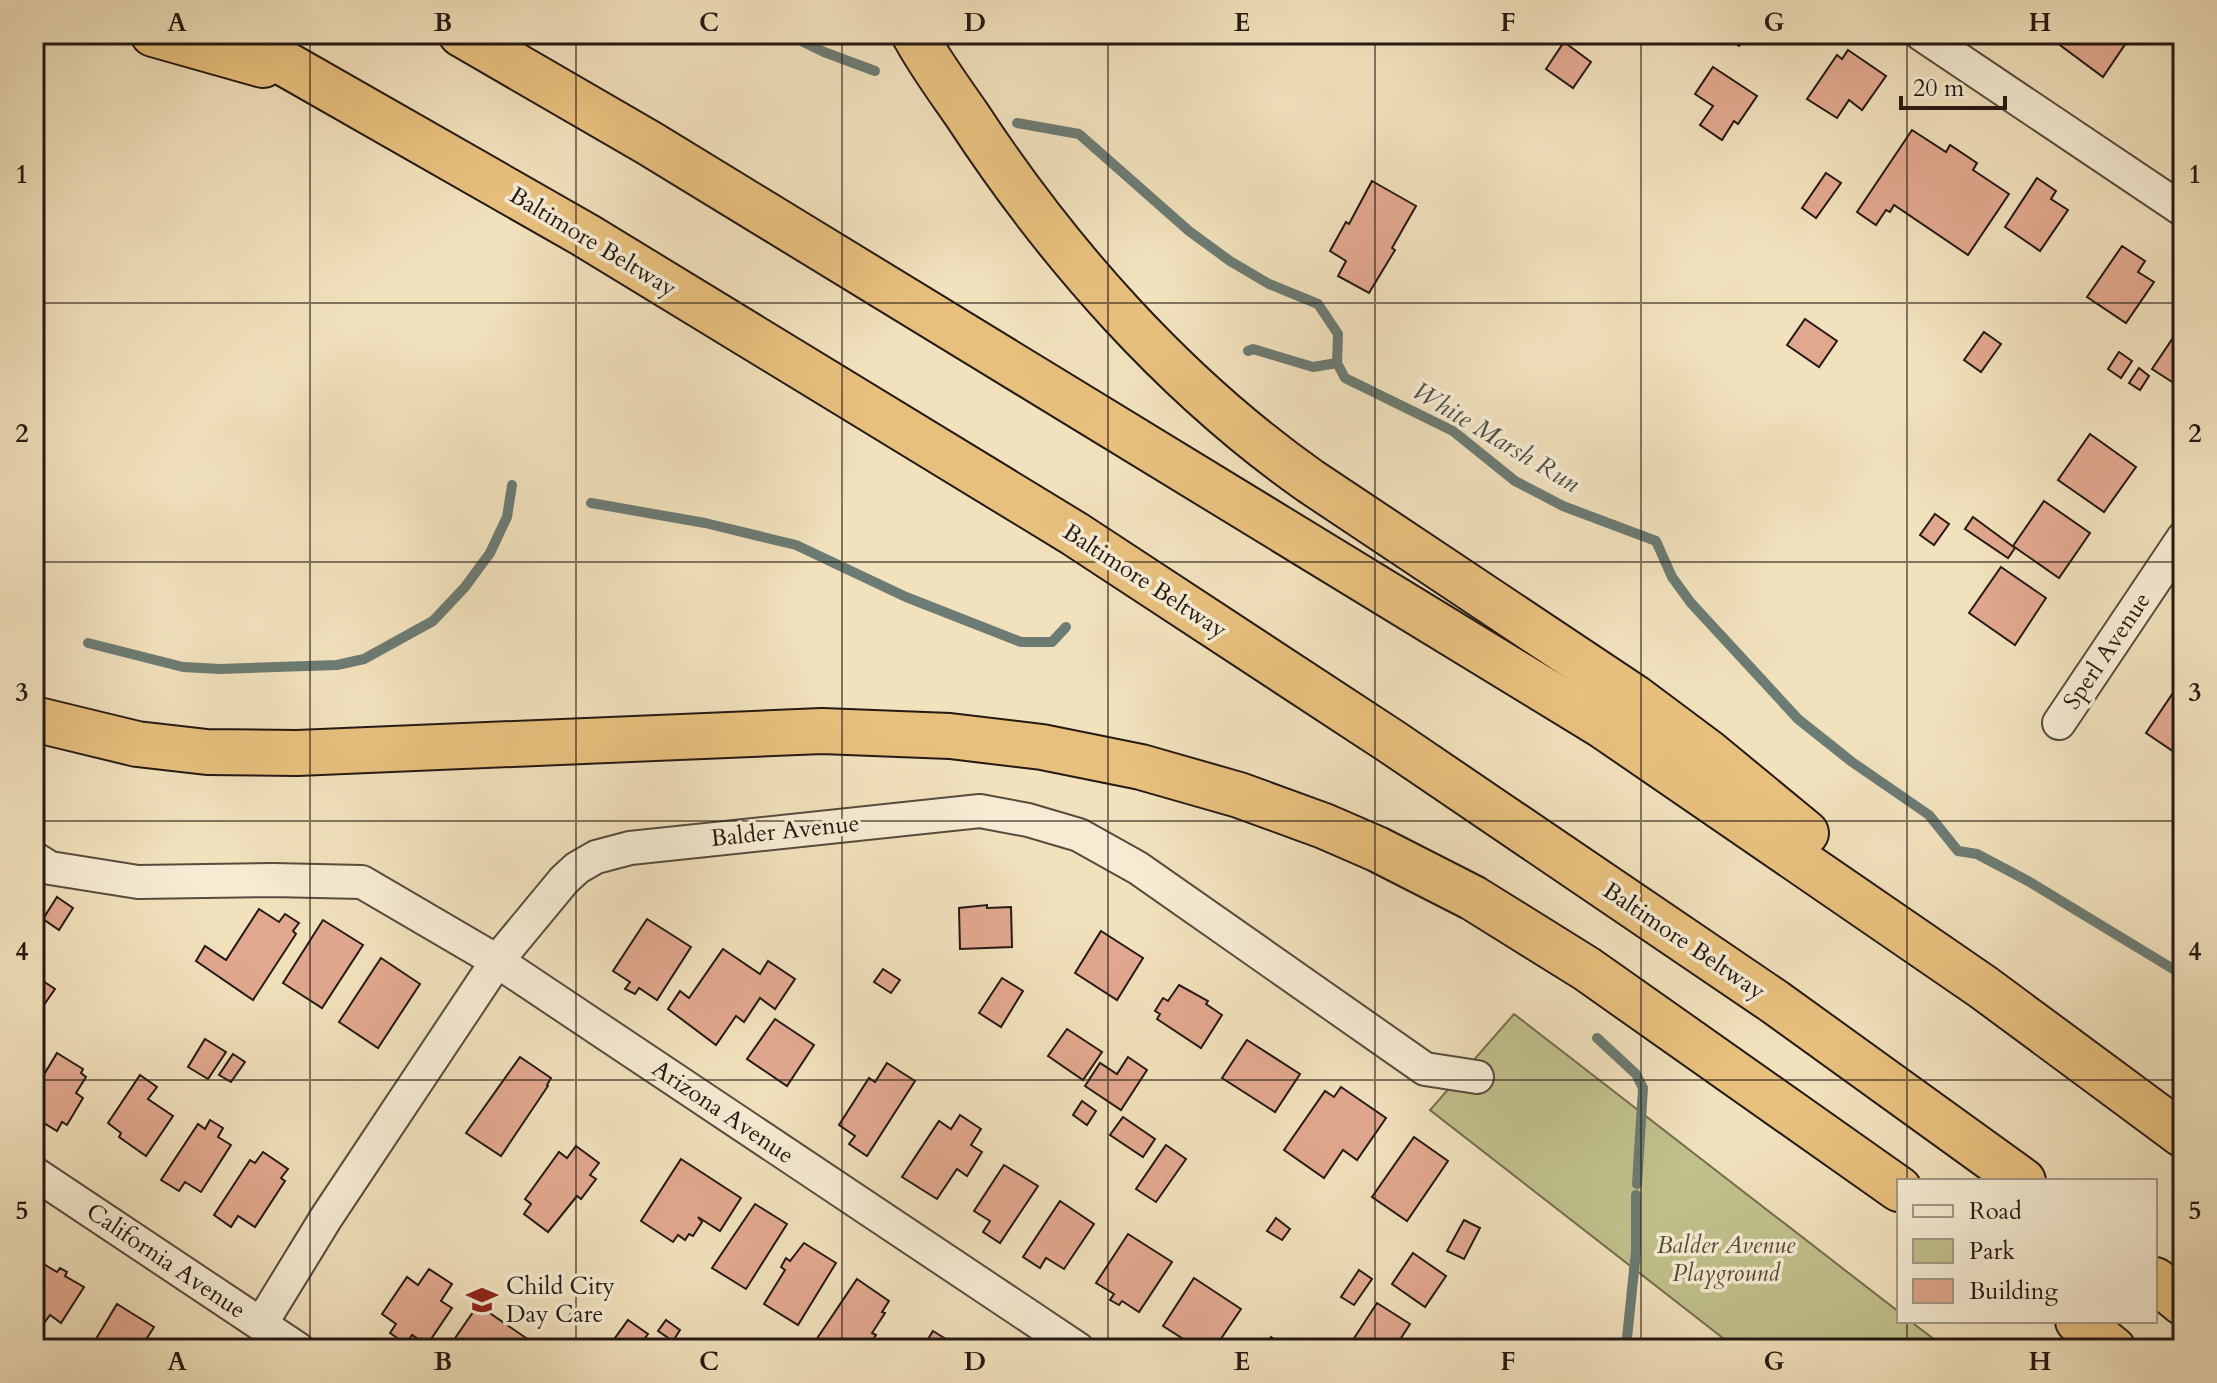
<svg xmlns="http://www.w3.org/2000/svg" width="2217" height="1383" font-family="Cardo,serif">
<rect width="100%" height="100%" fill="#f1e1bc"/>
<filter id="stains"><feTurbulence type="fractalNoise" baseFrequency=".0025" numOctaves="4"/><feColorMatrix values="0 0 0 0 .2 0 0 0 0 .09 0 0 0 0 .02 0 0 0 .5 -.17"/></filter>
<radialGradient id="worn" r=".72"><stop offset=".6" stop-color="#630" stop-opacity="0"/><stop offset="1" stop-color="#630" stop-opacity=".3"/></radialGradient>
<polygon fill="#c1c18c" stroke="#736d50" stroke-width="2" points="1514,1014 1899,1312 1899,1321 1910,1321 1947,1349 1737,1349 1430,1110"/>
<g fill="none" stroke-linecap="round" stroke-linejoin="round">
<g stroke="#6c7b73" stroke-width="10">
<polyline points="787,34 824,52 875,71"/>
<polyline points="1017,123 1079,134 1189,231 1230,261 1269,284 1318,304 1338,334 1337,363 1345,378 1453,431 1515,481 1563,506 1656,541 1672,577 1691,603 1798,719 1852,762 1929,815 1958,851 1977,854 2028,881 2183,975"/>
<polyline points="1248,351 1253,349 1313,367 1337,363"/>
<polyline points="591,503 705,523 796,545 906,597 1021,642 1052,642 1066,627"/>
<polyline points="88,643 183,667 220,669 337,665 364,659 433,621 465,587 490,553 507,517 512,485"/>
<polyline points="1597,1038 1636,1074 1643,1088 1637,1184"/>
<polyline points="1622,1349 1627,1338 1636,1251 1636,1195"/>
</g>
</g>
<g fill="#e2a88f" stroke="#251914" stroke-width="2">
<polygon points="1721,34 1748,34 1739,46"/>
<polygon points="2045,34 2127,34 2130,37 2103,77"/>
<polygon points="1564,42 1591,62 1573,88 1546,69"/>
<polygon points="1848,50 1886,76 1862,110 1849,100 1837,118 1807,99 1837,55 1842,59"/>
<polygon points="1713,67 1757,96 1738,124 1734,121 1722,140 1700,125 1713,106 1695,94"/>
<polygon points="2183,87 2183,108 2174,101"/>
<polygon points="1912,130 1946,152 1950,145 1977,163 1973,170 2009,194 1968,255 1894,205 1890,212 1886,210 1876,225 1857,212"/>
<polygon points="1826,173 1841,183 1816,218 1802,208"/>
<polygon points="2037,178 2056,191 2051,199 2068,210 2040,251 2005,227"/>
<polygon points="1372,181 1416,206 1392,248 1395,250 1369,293 1338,276 1346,261 1330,251 1346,222 1349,224"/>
<polygon points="2122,246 2145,261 2138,272 2154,282 2126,323 2087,297"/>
<polygon points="1805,319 1837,341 1819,367 1787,345"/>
<polygon points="2183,323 2183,389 2152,369"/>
<polygon points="1984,332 2001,344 1981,372 1964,360"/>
<polygon points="2119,352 2132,361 2121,378 2108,369"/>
<polygon points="2139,368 2149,376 2140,390 2129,383"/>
<polygon points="2090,434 2136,467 2104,512 2058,480"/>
<polygon points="2044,501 2090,533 2059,578 2013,546"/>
<polygon points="1935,514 1949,524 1934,545 1920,535"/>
<polygon points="1973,517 2015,548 2008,558 1965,529"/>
<polygon points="2001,567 2046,598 2015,645 1969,613"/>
<polygon points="2177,687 2183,691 2183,758 2146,733"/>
<polygon points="57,897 73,908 59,930 43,919"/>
<polygon points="987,905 987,908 1011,907 1012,947 960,949 959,908"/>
<polygon points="259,909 279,922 285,914 299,923 293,931 296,934 253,1000 196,961 205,946 226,960"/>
<polygon points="647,919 691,947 657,1000 639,988 635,994 625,989 630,982 613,971"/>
<polygon points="323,920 363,945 322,1008 283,983"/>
<polygon points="1101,931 1143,958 1117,1000 1075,973"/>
<polygon points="723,949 760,974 768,961 795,979 775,1009 760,998 744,1022 736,1016 716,1045 668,1009 680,991 689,998"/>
<polygon points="381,958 420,984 378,1048 339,1022"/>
<polygon points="883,969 900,980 891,993 874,982"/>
<polygon points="34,975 55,989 34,1019"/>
<polygon points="1002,978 1023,991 1001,1027 979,1013"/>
<polygon points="1179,985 1208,1001 1206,1004 1222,1015 1201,1048 1157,1019 1160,1014 1155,1011 1163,998 1168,1001"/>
<polygon points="775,1019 814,1045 787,1086 747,1059"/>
<polygon points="1067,1029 1102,1052 1083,1080 1048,1056"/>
<polygon points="205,1039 226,1052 208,1079 188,1067"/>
<polygon points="1247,1040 1300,1074 1275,1112 1222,1078"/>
<polygon points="57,1053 83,1069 81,1073 86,1077 76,1093 83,1098 67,1125 62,1122 57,1131 34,1117 34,1091"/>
<polygon points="233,1054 245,1062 231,1082 219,1075"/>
<polygon points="520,1057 551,1078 547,1085 548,1086 501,1156 466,1133"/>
<polygon points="1128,1057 1147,1070 1121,1110 1085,1086 1100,1063 1117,1074"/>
<polygon points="887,1063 915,1081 867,1156 849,1144 855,1136 839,1125 869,1078 875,1082"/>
<polygon points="140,1075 157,1087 148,1099 173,1116 146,1156 119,1137 121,1133 108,1123"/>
<polygon points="1341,1087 1386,1118 1357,1160 1343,1150 1324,1178 1284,1150 1325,1091 1334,1097"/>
<polygon points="1082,1101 1096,1111 1087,1125 1073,1115"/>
<polygon points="960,1115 981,1129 971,1145 982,1152 967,1176 957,1169 937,1199 902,1177 939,1121 951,1129"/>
<polygon points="1123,1117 1155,1139 1143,1157 1110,1135"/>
<polygon points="210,1120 223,1128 218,1137 231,1145 201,1192 185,1182 179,1191 161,1180 198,1124 205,1129"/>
<polygon points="1414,1137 1448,1161 1407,1221 1372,1197"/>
<polygon points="1166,1145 1186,1159 1156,1202 1136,1189"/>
<polygon points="576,1146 599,1163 590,1175 596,1179 581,1199 577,1196 548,1232 524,1214 531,1204 525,1199 559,1152 567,1158"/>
<polygon points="263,1152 288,1169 281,1178 285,1181 255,1227 238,1216 231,1227 214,1215 250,1160 255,1163"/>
<polygon points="681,1159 741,1198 720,1231 698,1217 702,1222 693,1236 689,1234 685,1240 678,1235 673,1242 641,1221"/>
<polygon points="1004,1165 1038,1186 1000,1243 983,1232 990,1221 974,1211"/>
<polygon points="1060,1201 1094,1224 1064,1269 1046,1258 1040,1268 1023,1257"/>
<polygon points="755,1204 787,1224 746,1289 712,1268"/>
<polygon points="1276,1218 1290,1229 1282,1240 1267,1231"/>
<polygon points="1464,1220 1480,1228 1464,1259 1447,1251"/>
<polygon points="1128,1234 1172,1262 1139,1312 1122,1301 1119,1305 1110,1300 1114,1294 1096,1283"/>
<polygon points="804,1243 836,1263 798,1325 764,1304 785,1270 781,1267 786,1258 790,1261"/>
<polygon points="1413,1253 1446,1276 1425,1307 1392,1284"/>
<polygon points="37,1260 57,1272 60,1268 67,1272 65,1276 84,1287 61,1323 50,1315 42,1326 34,1321 34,1264"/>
<polygon points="429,1269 452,1284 441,1301 452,1308 427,1345 412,1335 406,1344 390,1333 396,1324 382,1314 407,1277 418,1285"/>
<polygon points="1359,1270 1372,1279 1354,1305 1341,1297"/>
<polygon points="1194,1278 1241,1309 1214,1349 1199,1349 1163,1326"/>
<polygon points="857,1279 889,1301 882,1312 885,1313 872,1333 876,1335 868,1348 864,1345 861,1349 810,1349"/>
<polygon points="1377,1303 1410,1324 1394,1349 1347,1349"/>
<polygon points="117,1304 154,1327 140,1349 90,1349"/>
<polygon points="478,1305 542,1349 458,1349 451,1344"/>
<polygon points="575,1308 586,1316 580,1324 569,1317"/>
<polygon points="628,1320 648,1334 637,1349 607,1349"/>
<polygon points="666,1320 680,1330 673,1341 658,1331"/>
<polygon points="933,1331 962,1349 922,1349"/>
<polygon points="1271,1337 1289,1349 1263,1349"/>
</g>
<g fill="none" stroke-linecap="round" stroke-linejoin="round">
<defs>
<g id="street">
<polyline points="1921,34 2183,210"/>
<polyline points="2059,723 2183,538"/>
<polyline points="34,858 50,868 138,882 273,880 362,882 497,961 1078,1349"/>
<polyline points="34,1173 298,1349"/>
<polyline points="261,1324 326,1218 497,961 564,880 577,868 596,857 630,848 980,811 1028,820 1079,835 1138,868 1425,1069 1477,1077"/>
</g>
<g id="highway">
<polyline points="153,34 263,65"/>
<polyline points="233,34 585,235 1075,534 1392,742 1775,1002 2023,1181"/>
<polyline points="461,34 649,143 1603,726 1983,987 2183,1135"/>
<path d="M914,34C929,62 949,89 967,115C1058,254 1174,385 1310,481L1634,697L1709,753L1806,833"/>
<polyline points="34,719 137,744 207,752 297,753 822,731 950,736 1042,747 1141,767 1239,795 1324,826 1377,849 1473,898 1587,969 1899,1189"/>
<polyline points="2155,1280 2183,1303"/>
<polyline points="2078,1321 2113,1349"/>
</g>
</defs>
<use href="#street" stroke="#584b3e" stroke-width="36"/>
<use href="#highway" stroke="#251914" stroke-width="48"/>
<use href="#street" stroke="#f6ecd3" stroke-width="32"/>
<use href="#highway" stroke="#e8c07e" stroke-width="44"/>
</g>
<path fill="none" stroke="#251914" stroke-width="2" stroke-opacity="0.55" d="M310,34V1349M576,34V1349M842,34V1349M1108,34V1349M1375,34V1349M1641,34V1349M1907,34V1181M34,303H2183M34,562H2183M34,821H2183M34,1080H2183M1907,1321V1349"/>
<defs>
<symbol id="school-bare" viewBox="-9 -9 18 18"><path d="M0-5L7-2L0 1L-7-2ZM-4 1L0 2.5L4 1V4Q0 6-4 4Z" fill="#8f2418" stroke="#f6ecd3" stroke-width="2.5" paint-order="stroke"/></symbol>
</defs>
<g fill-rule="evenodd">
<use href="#school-bare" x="460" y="1278" width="44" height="44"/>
</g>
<g text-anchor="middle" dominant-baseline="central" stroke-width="7" stroke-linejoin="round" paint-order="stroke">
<g font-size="24" fill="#251914" stroke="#f6ecd3">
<text transform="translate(593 242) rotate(31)">Baltimore Beltway</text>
<text transform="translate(1145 581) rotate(33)">Baltimore Beltway</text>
<text transform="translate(2107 651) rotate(-56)">Sperl Avenue</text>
<text transform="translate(785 831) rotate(-6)">Balder Avenue</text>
<text transform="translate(1684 941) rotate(34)">Baltimore Beltway</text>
<text transform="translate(723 1112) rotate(34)">Arizona Avenue</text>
<text transform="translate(166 1261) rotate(34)">California Avenue</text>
</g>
<g font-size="24" font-style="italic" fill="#544b38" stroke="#f6ecd3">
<text x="1726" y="1245">Balder Avenue<tspan x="1726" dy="28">Playground</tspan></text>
</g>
<g font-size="24" fill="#251914" stroke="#f6ecd3" text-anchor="start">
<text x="506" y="1286">Child City<tspan x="506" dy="28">Day Care</tspan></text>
</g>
<g font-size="26" font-style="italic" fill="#4e524b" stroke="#f6ecd3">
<text transform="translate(1496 437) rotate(31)">White Marsh Run</text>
</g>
</g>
<rect width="2217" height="1383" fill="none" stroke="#f1e1bc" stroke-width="88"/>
<rect x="1897" y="1179" width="260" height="144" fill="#f6ecd3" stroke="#a29887" stroke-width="2"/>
<rect x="1913" y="1205" width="40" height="12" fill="#f6ecd3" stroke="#a29887" stroke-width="2"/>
<text x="1969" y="1219" font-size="24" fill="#251914">Road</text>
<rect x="1913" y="1239" width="40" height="24" fill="#c1c18c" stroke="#a29887" stroke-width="2"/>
<text x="1969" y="1259" font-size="24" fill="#251914">Park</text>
<rect x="1913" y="1279" width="40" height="24" fill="#e2a88f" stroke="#a29887" stroke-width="2"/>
<text x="1969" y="1299" font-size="24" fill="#251914">Building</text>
<path d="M1901 96v12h104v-12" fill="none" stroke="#251914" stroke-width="4"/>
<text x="1913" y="96" font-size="24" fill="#251914" stroke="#f6ecd3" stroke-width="6" paint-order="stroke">20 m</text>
<rect x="44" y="44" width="2129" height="1295" fill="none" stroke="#251914" stroke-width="3"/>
<g font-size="26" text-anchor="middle" font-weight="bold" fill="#251914">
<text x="177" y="31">A</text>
<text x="443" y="31">B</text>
<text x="709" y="31">C</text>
<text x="975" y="31">D</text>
<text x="1242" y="31">E</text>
<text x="1508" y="31">F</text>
<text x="1774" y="31">G</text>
<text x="2040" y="31">H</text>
<text x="22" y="183">1</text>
<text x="2195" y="183">1</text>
<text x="22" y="442">2</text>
<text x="2195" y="442">2</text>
<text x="22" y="701">3</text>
<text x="2195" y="701">3</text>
<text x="22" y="960">4</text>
<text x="2195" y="960">4</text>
<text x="22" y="1219">5</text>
<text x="2195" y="1219">5</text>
<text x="177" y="1370">A</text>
<text x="443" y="1370">B</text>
<text x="709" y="1370">C</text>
<text x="975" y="1370">D</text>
<text x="1242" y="1370">E</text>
<text x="1508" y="1370">F</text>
<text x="1774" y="1370">G</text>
<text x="2040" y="1370">H</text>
</g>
<rect width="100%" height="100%" filter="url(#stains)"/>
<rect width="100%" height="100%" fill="url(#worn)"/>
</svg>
